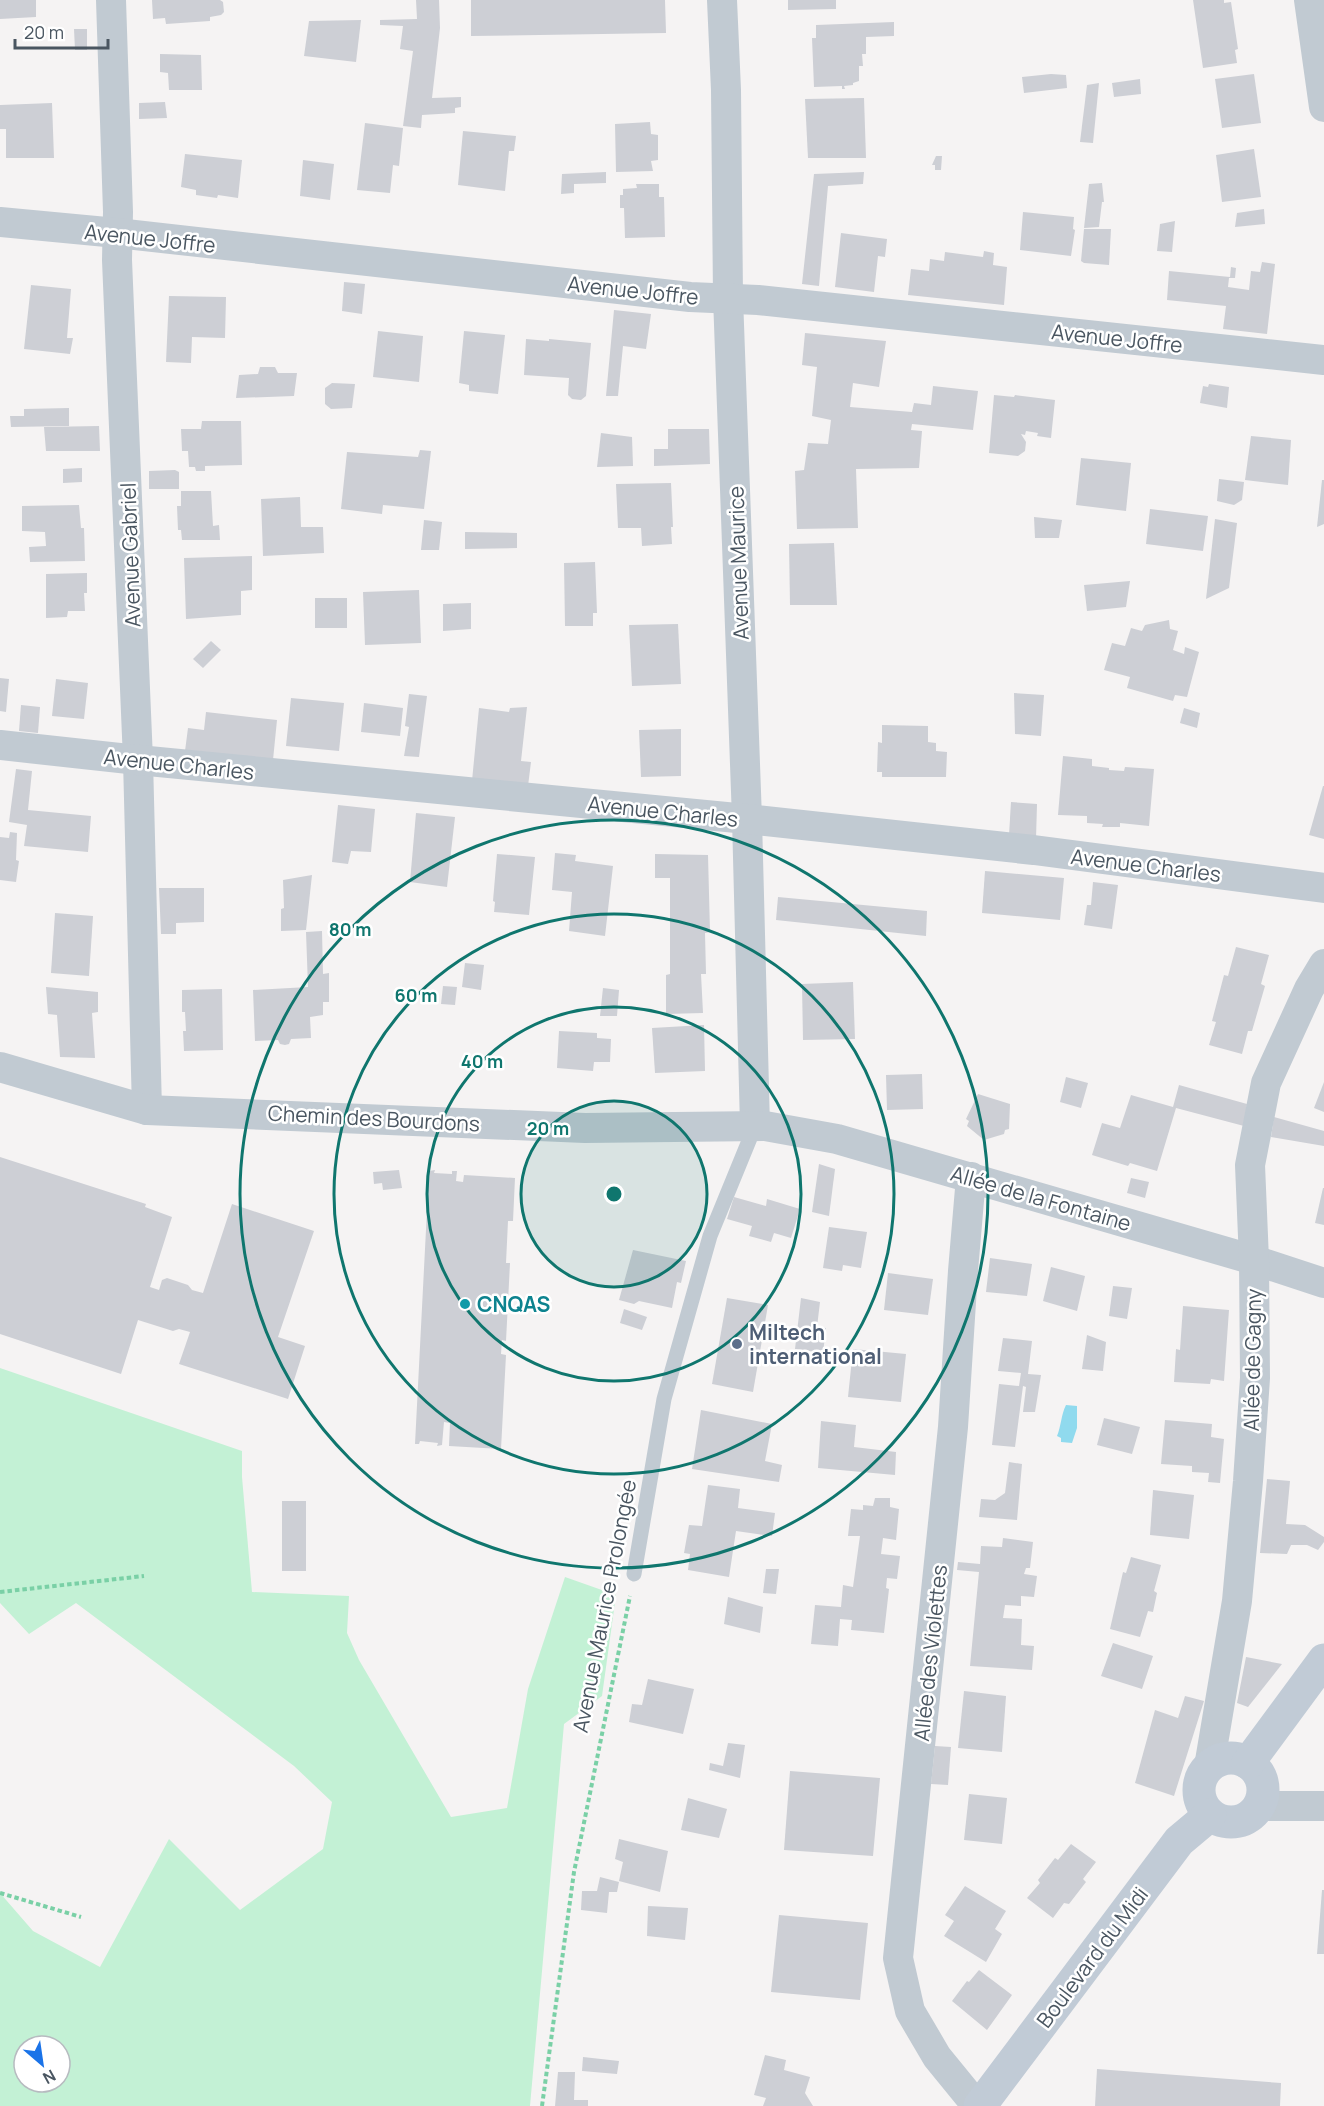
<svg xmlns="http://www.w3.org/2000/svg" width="1324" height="2106" font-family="Manrope,sans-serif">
<rect width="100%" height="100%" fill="#f5f3f3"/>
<path fill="#c3f1d5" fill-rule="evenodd" d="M0,1368L242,1451V1477L252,1592L349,1596L347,1633L359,1660L451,1817L507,1808L528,1689L565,1577L616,1595L602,1696L564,1724L530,2106H0V1893L33,1931L100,1967L169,1839L240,1910L323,1849L332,1802L294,1766L76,1603L29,1634L0,1603ZM24,2046H60V2082H24Z"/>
<path fill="#90daee" d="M1066,1405L1077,1406V1428L1072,1443L1061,1442V1438L1057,1436C1061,1427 1061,1415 1066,1405Z"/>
<g fill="#cdcfd5">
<polygon points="0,0 36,0 36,17 0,19"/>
<polygon points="152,0 220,0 223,2 224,12 221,15 210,17 210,21 166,24 165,18 153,19"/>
<polygon points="416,0 439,0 440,28 432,98 461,97 461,107 455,108 455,113 422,115 421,128 403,126 413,51 400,49 403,26 380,25 380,20 417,19"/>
<polygon points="471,0 665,0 666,33 471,36"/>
<polygon points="788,0 836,0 836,9 788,10"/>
<polygon points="1193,0 1224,0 1224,3 1231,2 1238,49 1235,50 1237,63 1203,68"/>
<polygon points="361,20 356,62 304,56 309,21"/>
<polygon points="894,22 894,36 866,37 866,54 862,54 863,66 859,66 859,81 853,83 853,85 844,86 845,89 842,89 842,86 814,87 812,38 816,38 816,25"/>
<polygon points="74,29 87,29 87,50 75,50"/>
<polygon points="160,54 201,55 202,90 169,90 168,73 160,72"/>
<polygon points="1051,74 1066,75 1067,88 1024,93 1022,77"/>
<polygon points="1254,74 1261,123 1222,128 1215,79"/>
<polygon points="1140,79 1141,94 1114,97 1112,83"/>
<polygon points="1099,83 1093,143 1080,142 1087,85"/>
<polygon points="864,98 866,158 808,158 805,99"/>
<polygon points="165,102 167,118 139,119 139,103"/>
<polygon points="52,103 54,158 6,158 6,129 0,129 0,105"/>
<polygon points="650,122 651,134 658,135 658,160 651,161 653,171 616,172 615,124"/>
<polygon points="365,123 403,128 399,166 393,165 390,193 357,190"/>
<polygon points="463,131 516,136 514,151 509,151 505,191 458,185"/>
<polygon points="1254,149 1261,197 1222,202 1216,155"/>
<polygon points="185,154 242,160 238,198 218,195 217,198 196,195 196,190 181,187"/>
<polygon points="936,156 942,156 941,170 935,170 935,165 932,165"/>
<polygon points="303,160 334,164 330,200 300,196"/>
<polygon points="606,172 606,183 574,184 574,193 561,194 562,174"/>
<polygon points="864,172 863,184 828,186 819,286 802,284 814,174"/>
<polygon points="1102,183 1104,202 1102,202 1099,227 1084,228 1089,184"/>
<polygon points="636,184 659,184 659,197 664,197 665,237 625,238 624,208 620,208 620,195 623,195 623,189 637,188"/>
<polygon points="1264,209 1265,224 1235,227 1237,213"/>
<polygon points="1023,212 1074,217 1073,229 1075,230 1071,256 1020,250"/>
<polygon points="1175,221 1172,252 1157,251 1160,224"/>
<polygon points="1084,229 1111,229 1109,265 1084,263 1081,261"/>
<polygon points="841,233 887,239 885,257 878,256 874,292 835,287"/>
<polygon points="984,251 994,253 993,265 1007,267 1004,305 908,295 911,269 929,271 930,259 944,261 945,252 983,257"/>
<polygon points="1262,262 1275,264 1267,334 1223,329 1226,306 1167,300 1169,271 1230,277 1231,267 1236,268 1235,278 1229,278 1228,287 1249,290 1251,271 1260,272"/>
<polygon points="344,282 365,284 362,314 342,311"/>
<polygon points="31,285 71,289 67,338 73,338 70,354 24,349"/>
<polygon points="169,296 226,297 225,338 192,337 191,363 166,362"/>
<polygon points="614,310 651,314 646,349 623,346 618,396 606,396"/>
<polygon points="378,331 423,336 419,382 373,377"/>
<polygon points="464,331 505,335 498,394 469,391 469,385 459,383"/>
<polygon points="805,333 886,341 879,387 853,383 850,407 912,412 914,403 931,405 933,386 978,391 973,430 912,424 911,430 922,431 919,468 856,469 858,528 797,529 795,471 804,470 808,443 828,444 831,420 812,416 817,367 802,365"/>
<polygon points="526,339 549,341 549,339 591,343 586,396 581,400 572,399 568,395 569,378 524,375"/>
<polygon points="260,367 275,367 278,373 297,373 294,396 236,398 239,375 258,374"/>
<polygon points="332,383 355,384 352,408 331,409 325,404 325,388"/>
<polygon points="1209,384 1229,387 1227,408 1200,403 1203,386 1208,387"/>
<polygon points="994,395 1014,397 1015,395 1055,400 1051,438 1037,436 1038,433 1026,431 1025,435 1021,434 1026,442 1025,451 1018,456 989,453"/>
<polygon points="69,408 69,426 11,427 10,416 24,416 24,409"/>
<polygon points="202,421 241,421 242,465 205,466 205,471 196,471 195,467 189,467 188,451 182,451 181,429 201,429"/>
<polygon points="99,426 100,451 46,451 44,427"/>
<polygon points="668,429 709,429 710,464 654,466 654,449 668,449"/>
<polygon points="601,433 632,437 633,466 597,467"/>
<polygon points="1251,436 1291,440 1288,485 1245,480"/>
<polygon points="420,450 431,451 424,509 383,505 382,514 341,509 347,452 418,457"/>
<polygon points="1081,458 1131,463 1126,511 1076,505"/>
<polygon points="82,468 82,482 63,483 63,469"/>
<polygon points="175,470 179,472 179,489 149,489 149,471"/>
<polygon points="1219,479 1244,482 1242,500 1234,505 1217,501"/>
<polygon points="1322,480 1324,480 1324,524 1317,527"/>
<polygon points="671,483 673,527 671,527 672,544 642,546 641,528 618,528 616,484"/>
<polygon points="181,491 211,491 213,526 219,525 220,540 182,540 181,530 178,530 177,506 181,506"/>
<polygon points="300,497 301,527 323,527 324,553 263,556 261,499"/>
<polygon points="79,505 81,528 84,528 85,561 30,562 29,547 46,546 45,532 22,531 22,506"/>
<polygon points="1150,509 1208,516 1203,551 1146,544"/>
<polygon points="1034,517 1062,520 1059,538 1035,538"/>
<polygon points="1215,519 1237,523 1229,588 1206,599"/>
<polygon points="424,520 442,522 439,550 421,550"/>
<polygon points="465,532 517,533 517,548 465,549"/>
<polygon points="834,543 837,605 790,605 789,544"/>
<polygon points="252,556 252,590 241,591 241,615 186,619 184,558"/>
<polygon points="595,562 597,613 593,613 593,626 565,626 564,563"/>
<polygon points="87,573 87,593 84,593 85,611 68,611 67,617 46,618 46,574"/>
<polygon points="1130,581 1126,607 1087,611 1084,585"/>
<polygon points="419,590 421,643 365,645 363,592"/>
<rect x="315" y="598" width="32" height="30"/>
<polygon points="471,603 471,629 443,631 443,604"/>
<polygon points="1169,620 1170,629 1178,631 1173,650 1184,654 1185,647 1199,652 1187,697 1175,695 1173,701 1127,688 1130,677 1104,670 1112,643 1125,646 1131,628 1142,631 1145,625"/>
<polygon points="678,624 681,684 632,686 629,625"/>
<polygon points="211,641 221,650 203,668 193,659"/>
<polygon points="0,678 9,679 6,712 0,711"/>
<polygon points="56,679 88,683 84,719 52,716"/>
<polygon points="1014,693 1044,695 1041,736 1015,734"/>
<polygon points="409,694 427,696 419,757 404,756 409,727 405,726"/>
<polygon points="291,698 344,703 339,751 286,746"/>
<polygon points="364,703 403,708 400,736 361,732"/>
<polygon points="21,705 40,707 38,733 19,731"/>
<polygon points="527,707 521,761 531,762 528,786 472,781 479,708 509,712 510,708"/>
<polygon points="1184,708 1200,713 1197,728 1180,723"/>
<polygon points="206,712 277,720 273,760 185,751 188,728 204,730"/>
<polygon points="882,725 928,726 928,742 936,743 936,751 947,752 946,777 882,777 882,772 877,772 878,742 882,743"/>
<polygon points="681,729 681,776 641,777 639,730"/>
<polygon points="1063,756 1092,759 1092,766 1109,768 1109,770 1124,771 1125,767 1154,769 1149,826 1120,823 1120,827 1102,827 1103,824 1087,823 1087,816 1058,815"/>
<polygon points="16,769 32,771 28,810 91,816 88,852 24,846 27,825 9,822"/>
<polygon points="1323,786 1324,786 1324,839 1309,835"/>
<polygon points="1011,802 1037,804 1036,839 1009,835"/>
<polygon points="338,805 375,809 371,852 351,851 348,864 332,862"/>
<polygon points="416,813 455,817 447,887 410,882"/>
<polygon points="10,832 17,833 16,860 19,861 16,882 0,880 0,837 9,838"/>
<polygon points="555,853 576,855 575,861 613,866 605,936 569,931 572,892 552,890"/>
<polygon points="497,854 535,857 529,915 494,912 495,902 493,901"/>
<polygon points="655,854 708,855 710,932 705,933 706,974 701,974 703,1013 666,1014 666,975 670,974 670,878 655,878"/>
<polygon points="985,871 1064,878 1060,920 982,913"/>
<polygon points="312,875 306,930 281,931 281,909 284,908 283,880"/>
<polygon points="1093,882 1118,885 1112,929 1084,925 1087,905 1091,905"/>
<polygon points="159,888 204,888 204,922 176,923 176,934 161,934"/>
<polygon points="778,897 927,911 926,936 776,920"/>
<polygon points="55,913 93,916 89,976 51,973"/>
<polygon points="322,931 323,974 329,973 329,1002 323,1002 323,1015 310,1017 311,1038 291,1039 289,1044 285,1045 280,1044 278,1040 255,1041 253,990 308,987 306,932"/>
<polygon points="1236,947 1269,955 1261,984 1265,986 1252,1031 1248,1031 1242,1054 1209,1045 1216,1022 1212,1021 1224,975 1228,976"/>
<polygon points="465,963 484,965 481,990 462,987"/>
<polygon points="853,982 855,1039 803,1040 802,984"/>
<polygon points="443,986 457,987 455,1005 441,1004"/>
<polygon points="46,987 98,992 98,1012 92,1013 95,1058 60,1057 57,1015 48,1014"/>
<polygon points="603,988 619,990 617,1016 600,1016"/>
<polygon points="222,989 223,1050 184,1051 183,1031 186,1031 185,1012 182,1012 182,990"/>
<polygon points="704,1025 705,1071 655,1073 652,1028"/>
<polygon points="559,1031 597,1033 597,1038 611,1039 610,1062 594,1062 593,1071 557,1068"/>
<polygon points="922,1074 923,1109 887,1110 886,1075"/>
<polygon points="1066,1077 1088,1083 1081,1108 1060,1102"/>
<polygon points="1324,1082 1324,1112 1314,1108"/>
<polygon points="1179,1085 1247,1104 1244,1126 1176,1108 1157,1171 1130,1163 1128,1166 1092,1155 1102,1123 1120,1128 1131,1095 1173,1107"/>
<polygon points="978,1094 1010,1104 1009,1129 1005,1130 1004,1134 984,1140 967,1126 969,1121 966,1119"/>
<polygon points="1274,1117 1324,1131 1324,1146 1271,1137"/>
<polygon points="0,1157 146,1204 145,1207 172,1217 150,1287 159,1290 162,1280 167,1278 188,1285 192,1290 203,1293 232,1204 314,1231 278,1337 305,1346 288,1399 179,1364 190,1332 179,1329 173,1331 138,1320 121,1374 0,1334"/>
<polygon points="819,1164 835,1169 829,1216 812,1212"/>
<polygon points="399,1170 402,1188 383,1190 382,1183 374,1184 373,1172"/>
<polygon points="435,1170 434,1173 452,1174 452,1171 457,1171 456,1181 463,1182 464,1175 515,1178 513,1221 508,1221 506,1263 510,1263 506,1341 502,1340 501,1354 506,1355 501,1449 449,1446 450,1423 444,1422 442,1445 437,1446 438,1443 420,1441 419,1444 415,1444 429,1171"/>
<polygon points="1131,1178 1149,1182 1145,1198 1127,1193"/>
<polygon points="1323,1188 1324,1188 1324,1225 1315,1223"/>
<polygon points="734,1197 766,1206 767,1199 800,1209 791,1238 774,1233 771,1242 749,1236 752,1226 727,1219"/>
<polygon points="829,1227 867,1232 861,1268 843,1265 842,1271 823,1268"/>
<polygon points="633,1250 686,1261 681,1283 677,1282 672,1308 639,1301 634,1304 619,1300"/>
<polygon points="990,1258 1032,1264 1027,1296 986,1292"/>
<polygon points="1051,1267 1085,1276 1077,1311 1043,1301"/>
<polygon points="888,1273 933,1279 928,1315 884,1310"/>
<polygon points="1113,1286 1132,1288 1127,1319 1109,1316"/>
<polygon points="727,1298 768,1305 753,1392 712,1384"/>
<polygon points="801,1298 820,1302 817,1327 826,1328 823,1353 795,1349"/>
<polygon points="1183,1306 1229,1310 1224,1381 1211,1379 1210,1384 1174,1382 1176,1349 1180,1350"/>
<polygon points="624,1309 647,1317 642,1330 620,1323"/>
<polygon points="1087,1335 1106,1342 1103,1371 1082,1369"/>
<polygon points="1003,1338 1032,1341 1028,1374 1041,1375 1035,1412 1023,1412 1026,1387 1023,1386 1015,1447 992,1445 999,1384 1019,1386 1021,1373 998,1371"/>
<polygon points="853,1349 906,1354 901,1402 848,1397"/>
<polygon points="701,1410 772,1424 765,1461 782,1465 779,1482 692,1469"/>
<polygon points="1104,1418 1140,1427 1132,1454 1097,1445"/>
<polygon points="1165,1420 1212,1424 1211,1437 1224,1439 1220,1483 1208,1482 1209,1473 1192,1472 1192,1466 1161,1464"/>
<polygon points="821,1421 856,1425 854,1447 896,1452 895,1475 818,1468"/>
<polygon points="1009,1462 1022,1464 1017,1520 979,1517 981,1499 995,1500 1005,1493"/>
<polygon points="1267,1479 1290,1481 1286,1524 1305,1525 1324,1537 1324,1542 1318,1550 1307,1545 1291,1545 1287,1554 1260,1553"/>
<polygon points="708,1485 740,1489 738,1508 775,1513 772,1536 736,1531 729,1577 688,1570 690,1554 684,1553 689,1525 702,1526"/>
<polygon points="1153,1490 1194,1495 1189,1539 1150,1535"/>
<polygon points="875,1498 890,1498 890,1507 899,1509 896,1540 883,1538 881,1554 900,1556 897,1579 887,1578 886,1588 889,1589 884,1633 851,1630 852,1620 840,1619 838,1646 811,1644 815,1605 841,1607 843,1585 853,1587 860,1536 848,1536 851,1509 863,1510 863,1505 873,1506"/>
<rect x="282" y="1501" width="24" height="70"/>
<polygon points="1003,1538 1033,1542 1030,1568 1026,1568 1024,1574 1037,1576 1034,1597 1021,1596 1021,1606 1005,1605 1003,1618 1022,1619 1021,1645 1034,1646 1032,1670 970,1666 979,1572 957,1570 958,1562 980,1564 981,1546 1002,1547"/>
<polygon points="1131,1557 1161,1565 1154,1591 1157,1593 1153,1612 1148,1611 1140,1637 1110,1629 1123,1572 1126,1573"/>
<polygon points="766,1569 779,1569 776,1594 763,1593"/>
<polygon points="728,1597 763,1607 760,1633 724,1624"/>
<polygon points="1113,1643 1153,1656 1142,1689 1101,1676"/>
<polygon points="1246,1657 1282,1664 1248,1707 1237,1703"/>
<polygon points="648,1679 694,1689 683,1734 629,1722 632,1704 642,1705"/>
<polygon points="964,1691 1006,1696 1002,1752 958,1748"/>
<polygon points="1185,1696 1204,1701 1174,1796 1135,1783 1155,1710 1178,1718"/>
<polygon points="728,1743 745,1745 740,1778 709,1770 710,1763 723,1766"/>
<polygon points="935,1746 951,1747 948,1785 931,1784"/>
<polygon points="790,1771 880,1778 873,1856 784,1850"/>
<polygon points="969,1794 1007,1798 1002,1844 964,1840"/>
<polygon points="688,1798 727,1809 719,1838 681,1830"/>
<polygon points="619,1839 668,1851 660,1892 619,1881 623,1862 615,1859"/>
<polygon points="1071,1844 1096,1862 1083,1879 1086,1882 1069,1904 1064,1903 1053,1918 1027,1898 1040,1883 1038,1880 1055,1858 1058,1860"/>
<polygon points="600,1877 619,1882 617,1892 609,1892 607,1913 581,1910 582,1891 597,1891"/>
<polygon points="965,1886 1006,1911 995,1929 1002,1934 986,1962 944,1936 954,1921 945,1915"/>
<polygon points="1322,1890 1324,1890 1324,1954 1317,1954"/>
<polygon points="648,1906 688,1908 685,1940 647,1936"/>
<polygon points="779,1915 868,1923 860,2000 771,1992"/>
<polygon points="979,1970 1012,1995 987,2030 952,2001 967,1981 969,1982"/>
<polygon points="765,2055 786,2060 784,2070 810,2077 805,2093 813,2106 763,2106 766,2098 754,2095"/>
<polygon points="583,2057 619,2061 617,2074 582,2071"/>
<polygon points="1097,2069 1281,2083 1280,2106 1095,2106"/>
<polygon points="558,2072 575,2072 574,2100 588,2100 588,2106 555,2106"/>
</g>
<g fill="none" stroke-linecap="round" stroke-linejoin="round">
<g stroke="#7ad0a6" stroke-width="4" stroke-dasharray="4.5 3" stroke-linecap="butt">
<polyline points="0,1592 144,1576"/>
<polyline points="0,1893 81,1917"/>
<polyline points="542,2106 574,1872 630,1596"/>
</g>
<polyline stroke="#c1cad2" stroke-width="15" points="634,1574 664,1399 710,1236 755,1126"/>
<g stroke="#c1cad2" stroke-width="30">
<polyline points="111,0 118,212 117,260 138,760 147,1110"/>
<polyline points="722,0 726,90 728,297 747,819 755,1126"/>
<polyline points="1309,0 1324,107"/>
<polyline points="0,222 117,233 690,297 758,300 1324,360"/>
<polyline points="0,745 138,760 747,819 1034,850 1324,888"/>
<polyline points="0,1067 147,1110 585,1128 765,1126 837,1139 1254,1260 1324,1283"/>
<polyline points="971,1177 963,1271 953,1427 898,1958 910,2011 937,2057 977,2106"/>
<polyline points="1209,1767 1237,1601 1248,1481 1255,1378 1254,1260 1250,1165 1266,1083 1309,989 1324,964"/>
<polyline points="1259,1806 1324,1806"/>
</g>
<g stroke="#c1cbd6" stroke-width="33">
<circle cx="1231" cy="1790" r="32"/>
<polyline points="1248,1763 1324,1660"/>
<polyline points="980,2106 1179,1841 1210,1815"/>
</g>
</g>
<circle cx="614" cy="1194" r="93" fill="#0f766e" fill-opacity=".12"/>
<g fill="none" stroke="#0f766e" stroke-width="3">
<circle cx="614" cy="1194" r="93"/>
<circle cx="614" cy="1194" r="187"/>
<circle cx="614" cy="1194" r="280"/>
<circle cx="614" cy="1194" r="374"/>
</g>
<circle fill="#0f9aa8" stroke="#fff" stroke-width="2" cx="465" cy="1304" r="6"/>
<circle fill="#5c6f8a" stroke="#fff" stroke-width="2" cx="737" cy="1344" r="6"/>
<g text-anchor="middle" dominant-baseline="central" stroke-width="5" stroke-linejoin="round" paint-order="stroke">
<g font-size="21" fill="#4a5661" stroke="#fff">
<text transform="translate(150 238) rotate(6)">Avenue Joffre</text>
<text transform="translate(633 290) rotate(6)">Avenue Joffre</text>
<text transform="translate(1117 338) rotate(6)">Avenue Joffre</text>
<text transform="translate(130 555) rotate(-92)">Avenue Gabriel</text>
<text transform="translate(738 563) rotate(-92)">Avenue Maurice</text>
<text transform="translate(179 764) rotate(6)">Avenue Charles</text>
<text transform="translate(663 811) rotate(6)">Avenue Charles</text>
<text transform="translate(1146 865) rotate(7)">Avenue Charles</text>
<text transform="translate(374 1118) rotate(3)">Chemin des Bourdons</text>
<text transform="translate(1041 1198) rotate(16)">Allée de la Fontaine</text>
<text transform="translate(1252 1360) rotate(-89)">Allée de Gagny</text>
<text transform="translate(604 1606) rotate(-79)">Avenue Maurice Prolongée</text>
<text transform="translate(930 1653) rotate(-84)">Allée des Violettes</text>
<text transform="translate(1092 1957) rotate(-53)">Boulevard du Midi</text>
</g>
<g font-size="21" font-weight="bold" fill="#0d838f" stroke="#fff" text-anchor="start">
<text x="477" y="1304">CNQAS</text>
</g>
<g font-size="21" font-weight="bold" fill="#4e5e75" stroke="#fff" text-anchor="start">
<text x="749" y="1332">Miltech<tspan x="749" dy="24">international</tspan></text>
</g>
</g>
<circle cx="614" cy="1194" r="9" fill="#0f766e" stroke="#fff" stroke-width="3"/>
<g font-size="18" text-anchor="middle" font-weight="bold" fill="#0f766e" stroke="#fff" stroke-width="5" stroke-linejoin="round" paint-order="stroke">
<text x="350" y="936">80 m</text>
<text x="416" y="1002">60 m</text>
<text x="482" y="1068">40 m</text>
<text x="548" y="1135">20 m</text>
</g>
<g transform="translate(42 2064) rotate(151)"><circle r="28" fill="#ffffff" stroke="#b7bbc0" stroke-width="1.5"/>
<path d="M0-4.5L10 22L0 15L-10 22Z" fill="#1a73e8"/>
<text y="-9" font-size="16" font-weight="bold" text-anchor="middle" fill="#4a5661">N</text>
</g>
<path d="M15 39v9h93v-9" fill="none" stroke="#4a5661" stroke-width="3"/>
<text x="24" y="39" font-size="18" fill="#4a5661" stroke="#ffffff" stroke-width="4.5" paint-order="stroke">20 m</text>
</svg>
